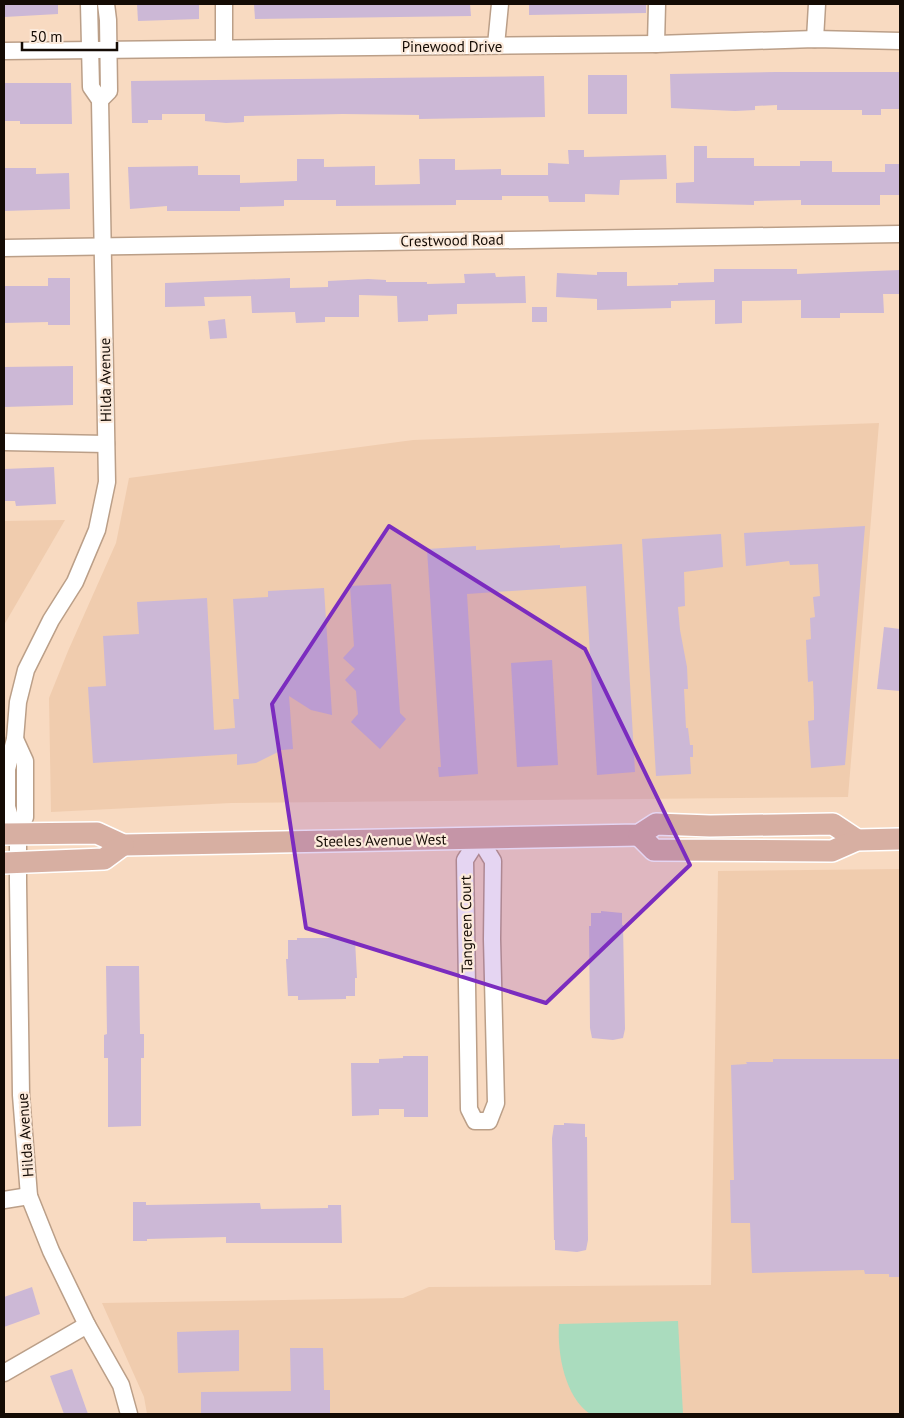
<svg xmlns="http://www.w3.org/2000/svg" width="904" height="1418" font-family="'PT Sans',sans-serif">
<rect width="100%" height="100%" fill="#f8dac1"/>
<g fill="#f0ccae">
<polygon points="879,423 848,797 231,803 51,812 49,698 68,651 116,543 129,478 413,440"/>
<polygon points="65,520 4,625 4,521"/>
<polygon points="900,869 900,1414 147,1414 144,1397 102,1303 403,1298 429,1287 711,1285 718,871"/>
</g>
<path fill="#aadcbe" d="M678,1321L683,1414H590C565,1397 557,1354 559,1324Z"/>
<g fill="#ccb8d6">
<polygon points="4,4 58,4 58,14 4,17"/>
<polygon points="137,4 199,4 199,19 138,21"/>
<polygon points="254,4 470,4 471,16 255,19"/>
<polygon points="529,4 646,4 646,13 529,15"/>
<polygon points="776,72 900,72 900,109 881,109 881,115 862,115 862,110 777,110 777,105 755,106 755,110 735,111 671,108 670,74"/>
<rect x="588" y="75" width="39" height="39"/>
<polygon points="544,76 545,117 419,119 419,115 343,114 244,116 244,122 226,123 205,121 205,114 162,114 162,120 148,120 148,123 132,123 131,81"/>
<polygon points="4,83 71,83 72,124 20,124 20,121 4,121"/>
<polygon points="694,146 707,146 707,158 754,158 754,166 800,166 800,161 832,161 832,172 885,172 885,164 900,164 900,195 880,195 880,205 801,205 801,200 754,201 754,205 676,203 676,183 694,182"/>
<polygon points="568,150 584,150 584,157 666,155 667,179 620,180 619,195 585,194 585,202 549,202 548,196 502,196 502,200 456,200 456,205 336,206 336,200 284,200 284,206 240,207 240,211 167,211 167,206 130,209 128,167 198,166 198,175 240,175 240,183 297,181 297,159 324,159 324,167 375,166 375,185 420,184 419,159 455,159 455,170 501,169 501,175 548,175 548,163 569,164"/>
<polygon points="4,168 36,168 36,174 69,173 70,209 4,211"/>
<polygon points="714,269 797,269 797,274 900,270 900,294 883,294 884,313 840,313 840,318 801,318 801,300 742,301 742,323 715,324 715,300 671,301 671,308 597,310 597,299 556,297 557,273 597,275 597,272 627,272 627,286 678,285 678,283 714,282"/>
<polygon points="495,273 496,277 525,276 526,303 457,304 457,314 428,315 428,321 398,322 397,296 359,295 359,317 325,317 325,322 296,323 295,312 252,313 251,296 204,297 205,306 165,307 165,283 290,278 290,288 328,287 328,281 368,279 386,280 386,282 427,282 427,284 465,283 464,274"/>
<polygon points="48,278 70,278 70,325 48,325 48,322 4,323 4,286 48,286"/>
<rect x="532" y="307" width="15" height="15"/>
<polygon points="225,319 227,338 210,339 208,321"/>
<polygon points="73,366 73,405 4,407 4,367"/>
<polygon points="54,467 56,504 16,506 15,501 4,501 4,469"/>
<polygon points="865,526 845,765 811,768 808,721 814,720 814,707 813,681 808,682 806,640 811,639 810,618 815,617 813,597 820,596 818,564 790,565 789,561 746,566 744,533"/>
<polygon points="721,534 723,567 684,572 685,606 678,607 680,630 687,667 688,689 684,689 686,728 688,728 690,745 693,745 693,757 690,757 691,774 656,776 642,539"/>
<polygon points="622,544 635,772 597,775 586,586 467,594 478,774 439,777 438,767 441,767 427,549 476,546 476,550 560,545 560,548"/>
<polygon points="391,584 400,713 406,719 380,749 351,722 358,714 356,691 345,680 355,669 343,658 354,646 350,586"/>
<polygon points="324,588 332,715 311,710 289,696 293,749 282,750 256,763 237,765 237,754 93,763 88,687 106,686 103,636 139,634 137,602 207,598 214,730 235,728 233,699 239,699 233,599 268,597 268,591"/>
<polygon points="884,627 900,629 900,691 877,689"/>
<polygon points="552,660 558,765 517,767 511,663"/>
<polygon points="601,911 622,913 622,925 623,925 625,1029 623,1038 613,1040 592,1038 590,1028 589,926 591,926 591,913 601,913"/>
<polygon points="297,938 345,938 345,940 355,940 357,978 355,978 355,996 346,996 346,999 298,1000 298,996 288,996 286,959 288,959 288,940 297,940"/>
<polygon points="106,966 139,966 140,1034 144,1034 144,1058 141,1058 141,1126 108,1127 108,1058 104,1058 104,1035 107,1034"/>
<polygon points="403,1056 428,1056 428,1117 404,1117 404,1109 379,1109 379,1115 352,1116 351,1063 379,1063 379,1059 403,1058"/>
<polygon points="773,1059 900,1059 900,1277 889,1277 889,1274 865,1274 864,1270 752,1273 750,1223 731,1223 730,1180 734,1180 731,1065 747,1064 746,1062 773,1062"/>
<polygon points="564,1123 585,1124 585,1137 587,1137 588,1240 586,1250 577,1252 555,1250 555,1240 554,1240 552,1138 554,1125 564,1125"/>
<polygon points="133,1202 146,1202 146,1205 260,1203 261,1209 328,1208 328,1205 341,1205 342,1243 226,1243 226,1237 147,1239 147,1241 133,1241"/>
<polygon points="32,1287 40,1314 4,1327 4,1297"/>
<polygon points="239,1330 239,1371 178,1373 177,1332"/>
<polygon points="290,1348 323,1348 324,1390 330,1390 330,1414 201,1414 201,1392 291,1391"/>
<polygon points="72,1369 88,1414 64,1414 50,1376"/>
</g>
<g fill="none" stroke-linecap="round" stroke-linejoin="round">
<defs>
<g id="minor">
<polyline points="224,4 224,47"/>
<polyline points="815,39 817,4"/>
<polyline points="656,44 657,4"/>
<polyline points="496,45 500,4"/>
<polyline points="4,51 656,44 815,39 900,41"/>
<polyline points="100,100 109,91 108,20 106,4"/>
<polyline points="4,248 900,234"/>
<polyline points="4,442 106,444"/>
<polyline points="15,739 25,761 25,817 18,833 18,882 21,1095 29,1196 51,1251 87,1325 121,1385 129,1414"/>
<polyline points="18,833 10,817 7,807 7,769 15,739 18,702 26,670 51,620 75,582 97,530 107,482 100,100 91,87 89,4"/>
<polygon points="479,838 493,861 492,939 496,1103 489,1121 475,1121 469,1109 465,860"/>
<polyline points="4,1200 29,1196"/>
<polyline points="4,1373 87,1325"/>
</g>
<g id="major">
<polyline points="4,834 97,833 123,845 639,835 656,824 710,826 833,824 857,840"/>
<polyline points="639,835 654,850 832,851 857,840 900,839"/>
<polyline points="4,863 104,859 123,845"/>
</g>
</defs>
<use href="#minor" stroke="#bb9f88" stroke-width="19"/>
<use href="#major" stroke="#fff" stroke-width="24"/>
<use href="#minor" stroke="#fff" stroke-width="16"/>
<use href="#major" stroke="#d7afa2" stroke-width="21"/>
</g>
<path fill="#7b2cbf" fill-opacity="0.2" stroke="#7b2cbf" stroke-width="4" stroke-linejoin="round" d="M389,526L585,649L690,865L546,1003L306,928L272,704Z"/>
<g text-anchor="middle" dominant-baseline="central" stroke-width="4.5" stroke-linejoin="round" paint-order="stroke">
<g font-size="15" fill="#140b04" stroke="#fceadb">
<text x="452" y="46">Pinewood Drive</text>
<text transform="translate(452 240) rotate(-1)">Crestwood Road</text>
<text transform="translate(105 380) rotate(-91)">Hilda Avenue</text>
<text transform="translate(381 840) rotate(-1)">Steeles Avenue West</text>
<text transform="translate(466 924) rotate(-91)">Tangreen Court</text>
<text transform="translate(25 1135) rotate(-94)">Hilda Avenue</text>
</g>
</g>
<rect width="904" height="1418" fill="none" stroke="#140b04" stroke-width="10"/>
<path d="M22 42v8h95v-8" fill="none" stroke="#140b04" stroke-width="2.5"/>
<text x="30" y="42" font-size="15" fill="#140b04" stroke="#fceadb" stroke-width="4" paint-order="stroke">50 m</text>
</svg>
